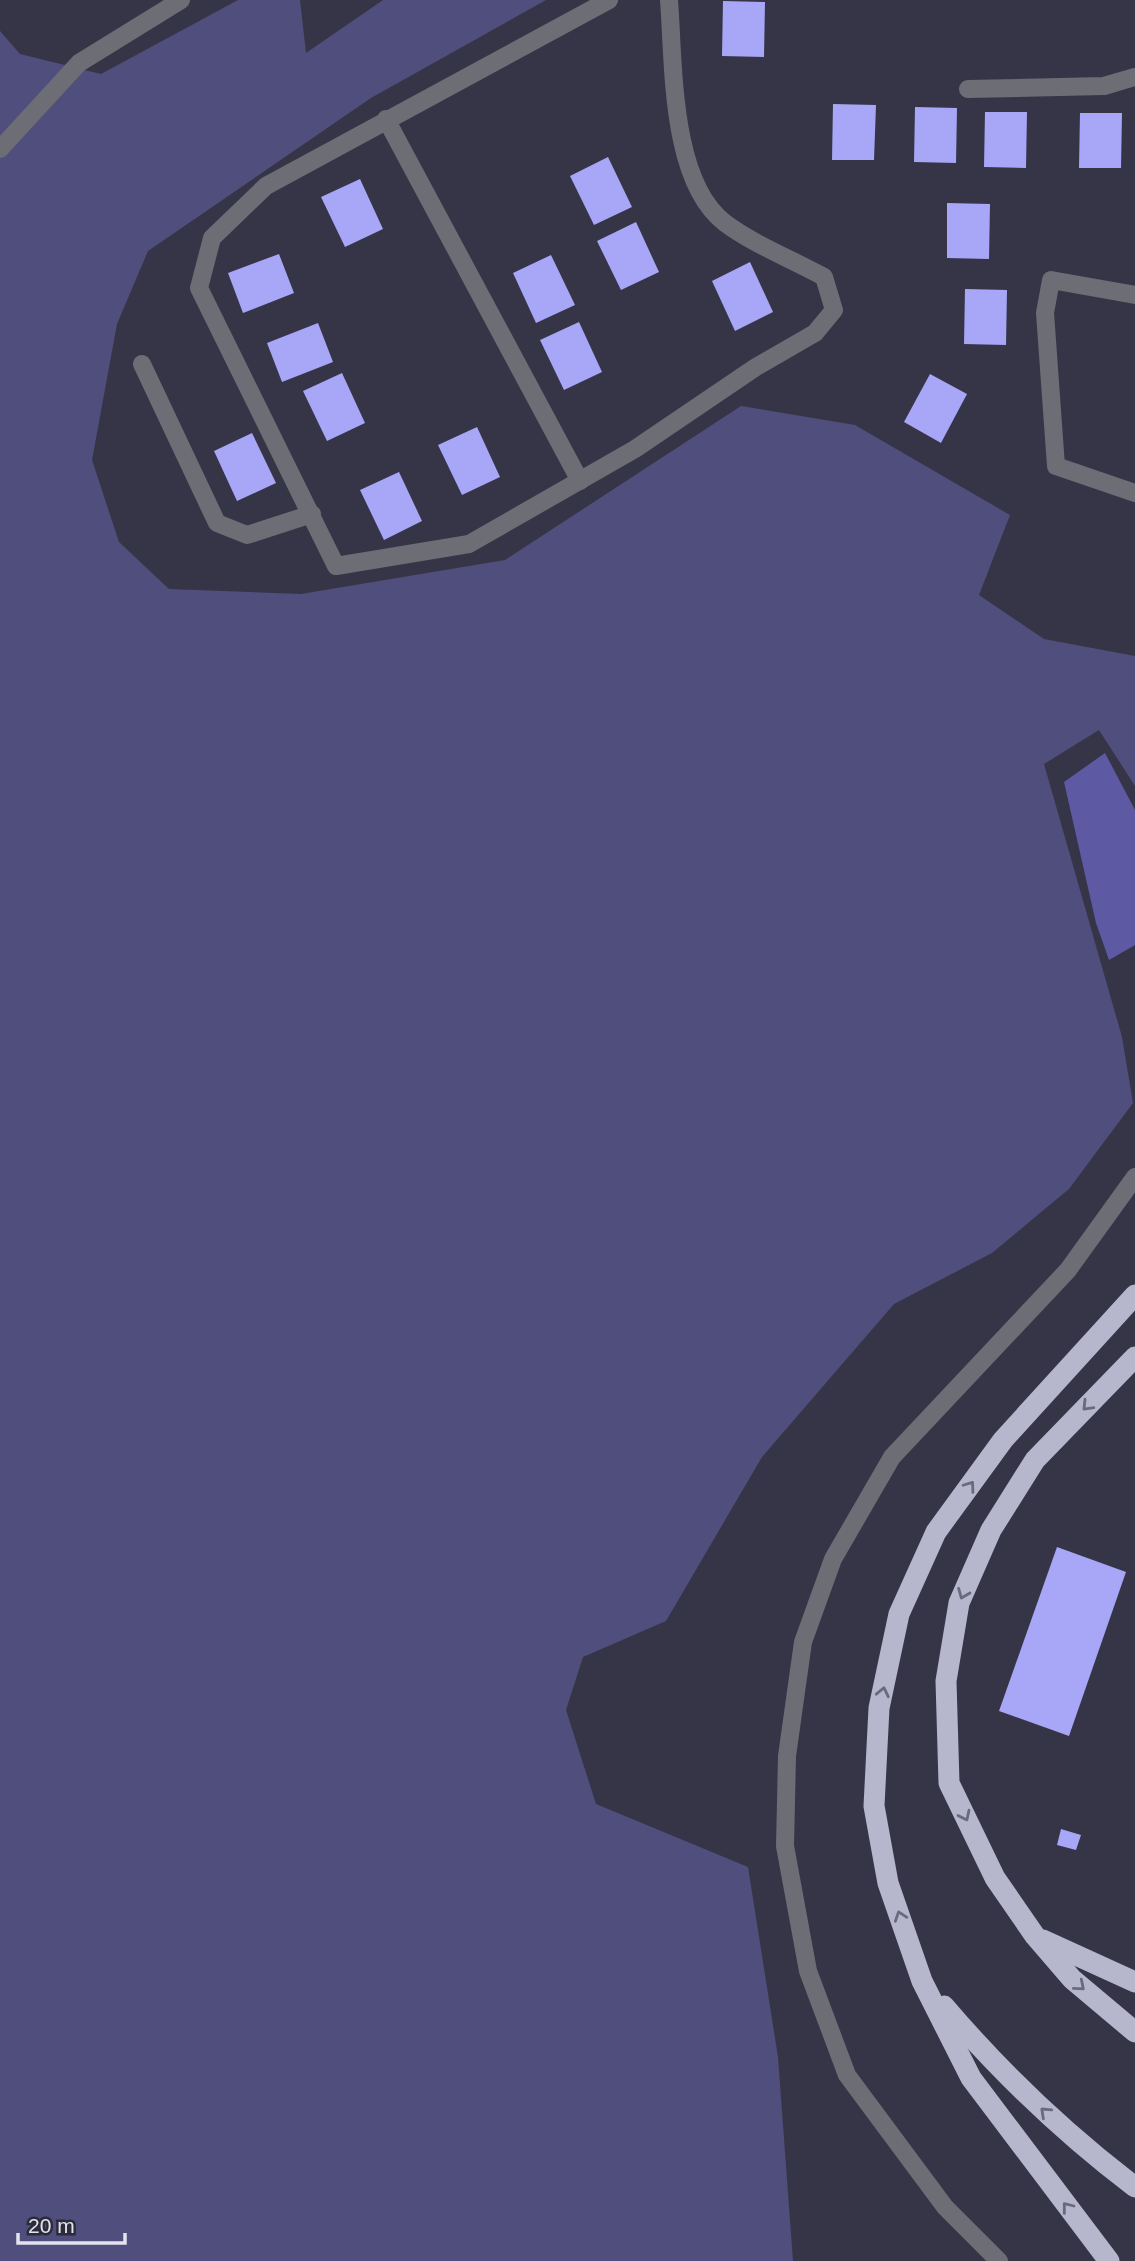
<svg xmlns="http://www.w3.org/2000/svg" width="1135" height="2261" font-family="Arial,sans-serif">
<rect width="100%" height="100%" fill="#353547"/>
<polygon fill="#504e7c" points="238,0 300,0 306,53 383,0 546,0 371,98 148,251 117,324 92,460 119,542 169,589 301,594 505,560 741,406 855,425 1010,515 979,595 1044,639 1135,656 1135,786 1099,730 1044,764 1122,1037 1133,1103 1069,1189 992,1253 894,1304 762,1457 666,1621 583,1657 566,1710 596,1804 748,1867 778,2057 793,2261 0,2261 0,31 20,54 101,74"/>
<polygon fill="#5e59a3" points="1105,753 1135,810 1135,945 1109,960 1096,923 1064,782"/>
<g fill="#a8a6f6">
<polygon points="723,1 765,2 764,57 722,56"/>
<polygon points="833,104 876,105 874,160 832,160"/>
<polygon points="915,107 957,108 956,163 914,162"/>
<polygon points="985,112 1027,112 1026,168 984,167"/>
<polygon points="1080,113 1122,113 1121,168 1079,168"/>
<polygon points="608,157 632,207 594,225 570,176"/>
<polygon points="360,179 383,229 345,247 321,197"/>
<polygon points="947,203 990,204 989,259 947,258"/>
<polygon points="636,222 659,272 621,290 597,241"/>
<polygon points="279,254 294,293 243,313 228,273"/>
<polygon points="551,255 575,305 536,323 513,273"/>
<polygon points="750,262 773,312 735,331 712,281"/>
<polygon points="965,289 1007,290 1006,345 964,344"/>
<polygon points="579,322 602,372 564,390 540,340"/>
<polygon points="318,323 333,362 282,382 267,343"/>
<polygon points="342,373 365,423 327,441 303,391"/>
<polygon points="930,374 967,394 941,443 904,422"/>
<polygon points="477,427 500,477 462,495 438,445"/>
<polygon points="252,433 276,483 237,501 214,451"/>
<polygon points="399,472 422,521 384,540 360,490"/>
<polygon points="1057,1547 1126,1572 1069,1736 999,1711"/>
<polygon points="1061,1829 1081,1835 1076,1850 1057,1845"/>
</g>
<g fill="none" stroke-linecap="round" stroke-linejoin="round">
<g stroke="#6d6d76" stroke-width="18">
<path d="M609,0L266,186L212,238L199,288L336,566L469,544L635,449L756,367L815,333L834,310L824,277C793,260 753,244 725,223C670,181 674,64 669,0"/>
<polyline points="968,89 1104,86 1135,77"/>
<polyline points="386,119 580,481"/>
<polyline points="0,149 79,63 181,0"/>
<polyline points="1135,295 1051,280 1045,313 1056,466 1135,493"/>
<polyline points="142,364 217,523 247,535 312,514"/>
<polyline points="999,2261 945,2207 847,2075 808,1971 785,1846 787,1756 803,1642 833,1559 892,1457 1068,1270 1135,1177"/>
</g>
<g stroke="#b6b6cc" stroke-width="21">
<polyline points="1135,1357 1035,1460 991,1530 959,1603 946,1681 949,1783 995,1878 1035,1936 1072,1979 1135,2032"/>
<polyline points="1043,1940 1135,1982"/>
<path d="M944,2006C1002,2074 1064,2133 1135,2187"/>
<polyline points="1109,2261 971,2078 922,1981 888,1883 874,1806 879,1708 899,1614 936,1532 1003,1440 1135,1295"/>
</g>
</g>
<defs><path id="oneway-chevron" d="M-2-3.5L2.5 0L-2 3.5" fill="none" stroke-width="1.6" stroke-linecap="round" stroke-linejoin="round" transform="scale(1.75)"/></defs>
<g stroke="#6a6a7d">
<use href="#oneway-chevron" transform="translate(1087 1406) rotate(134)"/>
<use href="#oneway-chevron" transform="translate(970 1486) rotate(-54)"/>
<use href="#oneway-chevron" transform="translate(963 1594) rotate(112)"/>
<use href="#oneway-chevron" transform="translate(883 1692) rotate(-78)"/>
<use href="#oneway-chevron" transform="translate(965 1816) rotate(64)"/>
<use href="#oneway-chevron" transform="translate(900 1916) rotate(-109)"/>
<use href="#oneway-chevron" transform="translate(1080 1986) rotate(40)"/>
<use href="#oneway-chevron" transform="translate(1045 2112) rotate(-137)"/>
<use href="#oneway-chevron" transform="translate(1067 2207) rotate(-128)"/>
</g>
<path d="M18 2233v10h107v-10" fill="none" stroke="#e3e3ef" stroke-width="3.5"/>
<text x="28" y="2233" font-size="21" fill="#e3e3ef" stroke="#2b2b3c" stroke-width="5" paint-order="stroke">20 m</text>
</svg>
